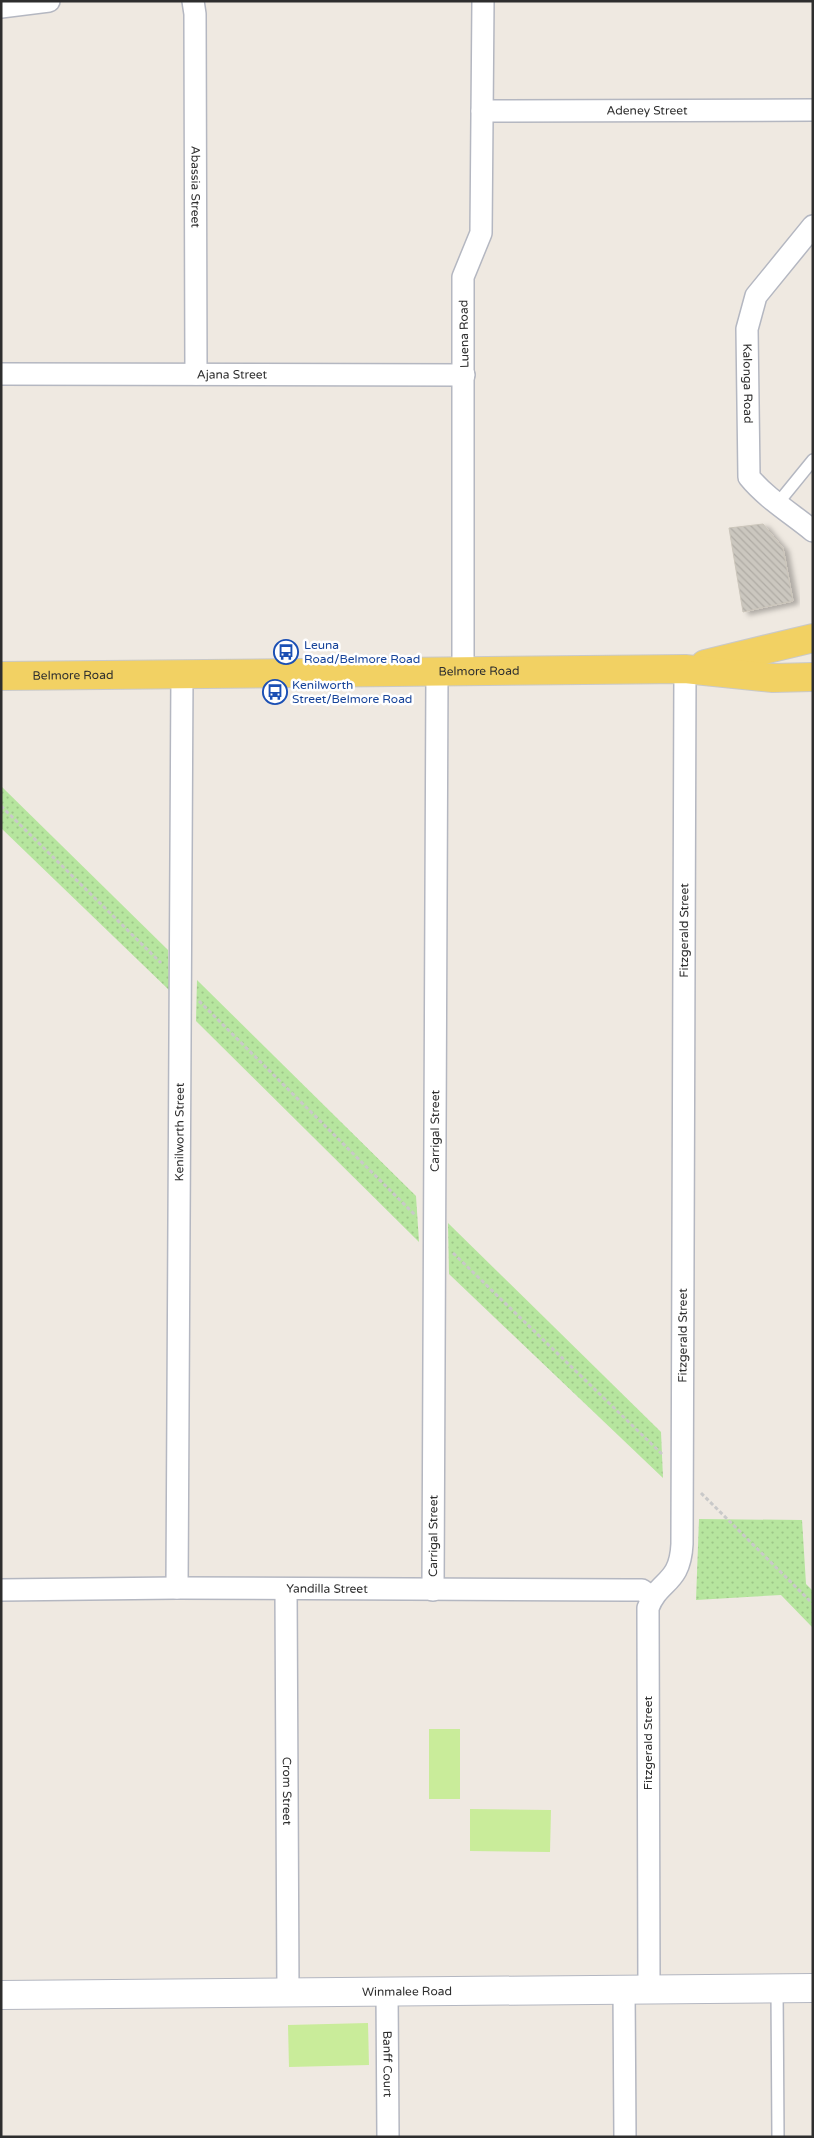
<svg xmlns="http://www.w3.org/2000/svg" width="814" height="2138" font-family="'Varela Round',sans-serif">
<defs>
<pattern id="park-dots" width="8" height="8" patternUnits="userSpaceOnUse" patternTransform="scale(1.25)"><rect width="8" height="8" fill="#b6e59e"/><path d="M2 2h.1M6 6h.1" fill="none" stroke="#9dc588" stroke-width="1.8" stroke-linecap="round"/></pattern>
<pattern id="building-back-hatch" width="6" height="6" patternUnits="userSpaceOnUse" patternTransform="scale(1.25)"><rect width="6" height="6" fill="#cbc7bf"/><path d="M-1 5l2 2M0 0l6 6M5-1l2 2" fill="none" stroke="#afaba4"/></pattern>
<filter id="shadow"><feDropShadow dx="5.5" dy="3" stdDeviation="2.5" flood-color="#0004"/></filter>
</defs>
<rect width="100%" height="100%" fill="#efe9e1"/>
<g fill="url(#park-dots)">
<polygon points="1,786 168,950 169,990 1,828"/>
<polygon points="197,980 416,1196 419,1242 196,1021"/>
<polygon points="448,1223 661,1432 663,1478 449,1274"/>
<polygon points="699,1519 802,1520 806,1584 813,1591 813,1628 781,1595 696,1600"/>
</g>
<g fill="#c9ec9a">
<rect x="429" y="1729" width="31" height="70"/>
<polygon points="470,1809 551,1810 550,1852 470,1851"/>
<polygon points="368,2023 369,2065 289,2067 288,2025"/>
</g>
<polygon fill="url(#building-back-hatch)" stroke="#cbc5ba" filter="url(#shadow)" points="763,524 783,548 793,601 743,612 729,528"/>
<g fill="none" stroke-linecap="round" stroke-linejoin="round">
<defs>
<g id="lane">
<polyline points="778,503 813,460"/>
<polyline points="777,1989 778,2137"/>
</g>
<g id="street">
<path id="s1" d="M193,1L195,14L196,374"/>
<polyline points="1,7 49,1"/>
<path id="s2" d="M482,111L813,110"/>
<path id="s3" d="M813,226L756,296L747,329L749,477C766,498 791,513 813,531"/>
<path id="s4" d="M1,374L464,375"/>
<polyline points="463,671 463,277 481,233 483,1"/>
<path id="s5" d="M177,1588L182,674"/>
<path id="s6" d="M1,1590L177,1588L627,1590H642L652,1597"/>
<path id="s7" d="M286,1590L288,1993"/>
<path id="s8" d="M433,1590L437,672"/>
<polyline points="624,1990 625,2137"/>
<path id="s9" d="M649,1990L648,1608C659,1579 680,1585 682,1544L685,669"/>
<path id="s10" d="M387,1992L388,2137"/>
</g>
<g id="secondary">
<path id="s11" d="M1,1995L813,1988"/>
</g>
<g id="primary">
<polyline points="705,664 813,638"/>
<path id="s12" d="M1,676L685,669L773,678L813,677"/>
</g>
</defs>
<use href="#lane" stroke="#b4b7c1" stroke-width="14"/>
<use href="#street" stroke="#b4b7c1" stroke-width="24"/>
<use href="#secondary" stroke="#b4b7c1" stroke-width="30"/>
<use href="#primary" stroke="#c9c9c9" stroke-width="30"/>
<g stroke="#c9c9c9" stroke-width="3" stroke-dasharray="4 2.5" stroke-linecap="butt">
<polyline points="1,806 161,963"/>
<polyline points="199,1001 415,1215"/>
<polyline points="453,1253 663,1455"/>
<polyline points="701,1493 813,1604"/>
</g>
<use href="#lane" stroke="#fff" stroke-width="11"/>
<use href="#street" stroke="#fff" stroke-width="21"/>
<use href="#secondary" stroke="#fff" stroke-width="28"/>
<use href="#primary" stroke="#f2d163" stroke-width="28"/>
</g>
<defs>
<symbol id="bus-ring" viewBox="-11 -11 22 22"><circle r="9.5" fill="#fff" stroke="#1a4fb4" stroke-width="1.5"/><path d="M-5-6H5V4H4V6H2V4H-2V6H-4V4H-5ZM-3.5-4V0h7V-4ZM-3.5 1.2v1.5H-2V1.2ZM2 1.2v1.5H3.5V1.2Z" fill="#1a4fb4"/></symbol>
</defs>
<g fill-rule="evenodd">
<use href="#bus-ring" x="272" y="638" width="28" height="28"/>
<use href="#bus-ring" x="261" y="678" width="28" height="28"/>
</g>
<g text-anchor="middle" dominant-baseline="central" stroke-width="5" stroke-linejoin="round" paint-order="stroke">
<g font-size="12" fill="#2e2e2e" stroke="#fff">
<text stroke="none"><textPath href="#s2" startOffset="165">Adeney Street</textPath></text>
<text stroke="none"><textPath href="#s1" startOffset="186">Abassia Street</textPath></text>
<text transform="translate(464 334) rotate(-91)">Luena Road</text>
<text stroke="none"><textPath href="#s4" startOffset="231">Ajana Street</textPath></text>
<text stroke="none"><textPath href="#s3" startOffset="179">Kalonga Road</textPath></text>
<text stroke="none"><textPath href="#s12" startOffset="478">Belmore Road</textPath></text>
<text stroke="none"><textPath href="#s12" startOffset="72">Belmore Road</textPath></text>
<text stroke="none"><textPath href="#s9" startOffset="1070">Fitzgerald Street</textPath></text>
<text stroke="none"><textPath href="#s5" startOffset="456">Kenilworth Street</textPath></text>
<text stroke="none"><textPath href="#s8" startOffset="459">Carrigal Street</textPath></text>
<text stroke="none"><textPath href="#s9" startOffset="665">Fitzgerald Street</textPath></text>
<text stroke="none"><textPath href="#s8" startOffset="54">Carrigal Street</textPath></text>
<text stroke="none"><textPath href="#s6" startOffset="326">Yandilla Street</textPath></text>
<text transform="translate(648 1743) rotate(-90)">Fitzgerald Street</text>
<text stroke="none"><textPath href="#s7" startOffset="201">Crom Street</textPath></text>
<text stroke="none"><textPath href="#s11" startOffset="406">Winmalee Road</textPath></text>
<text stroke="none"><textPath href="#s10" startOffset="72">Banff Court</textPath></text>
</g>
<g font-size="12" fill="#164399" stroke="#fff" text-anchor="start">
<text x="304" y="645">Leuna<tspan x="304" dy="14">Road/Belmore Road</tspan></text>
<text x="292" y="685">Kenilworth<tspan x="292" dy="14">Street/Belmore Road</tspan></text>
</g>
</g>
<rect width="814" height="2138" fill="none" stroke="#2e2e2e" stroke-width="5"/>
</svg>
